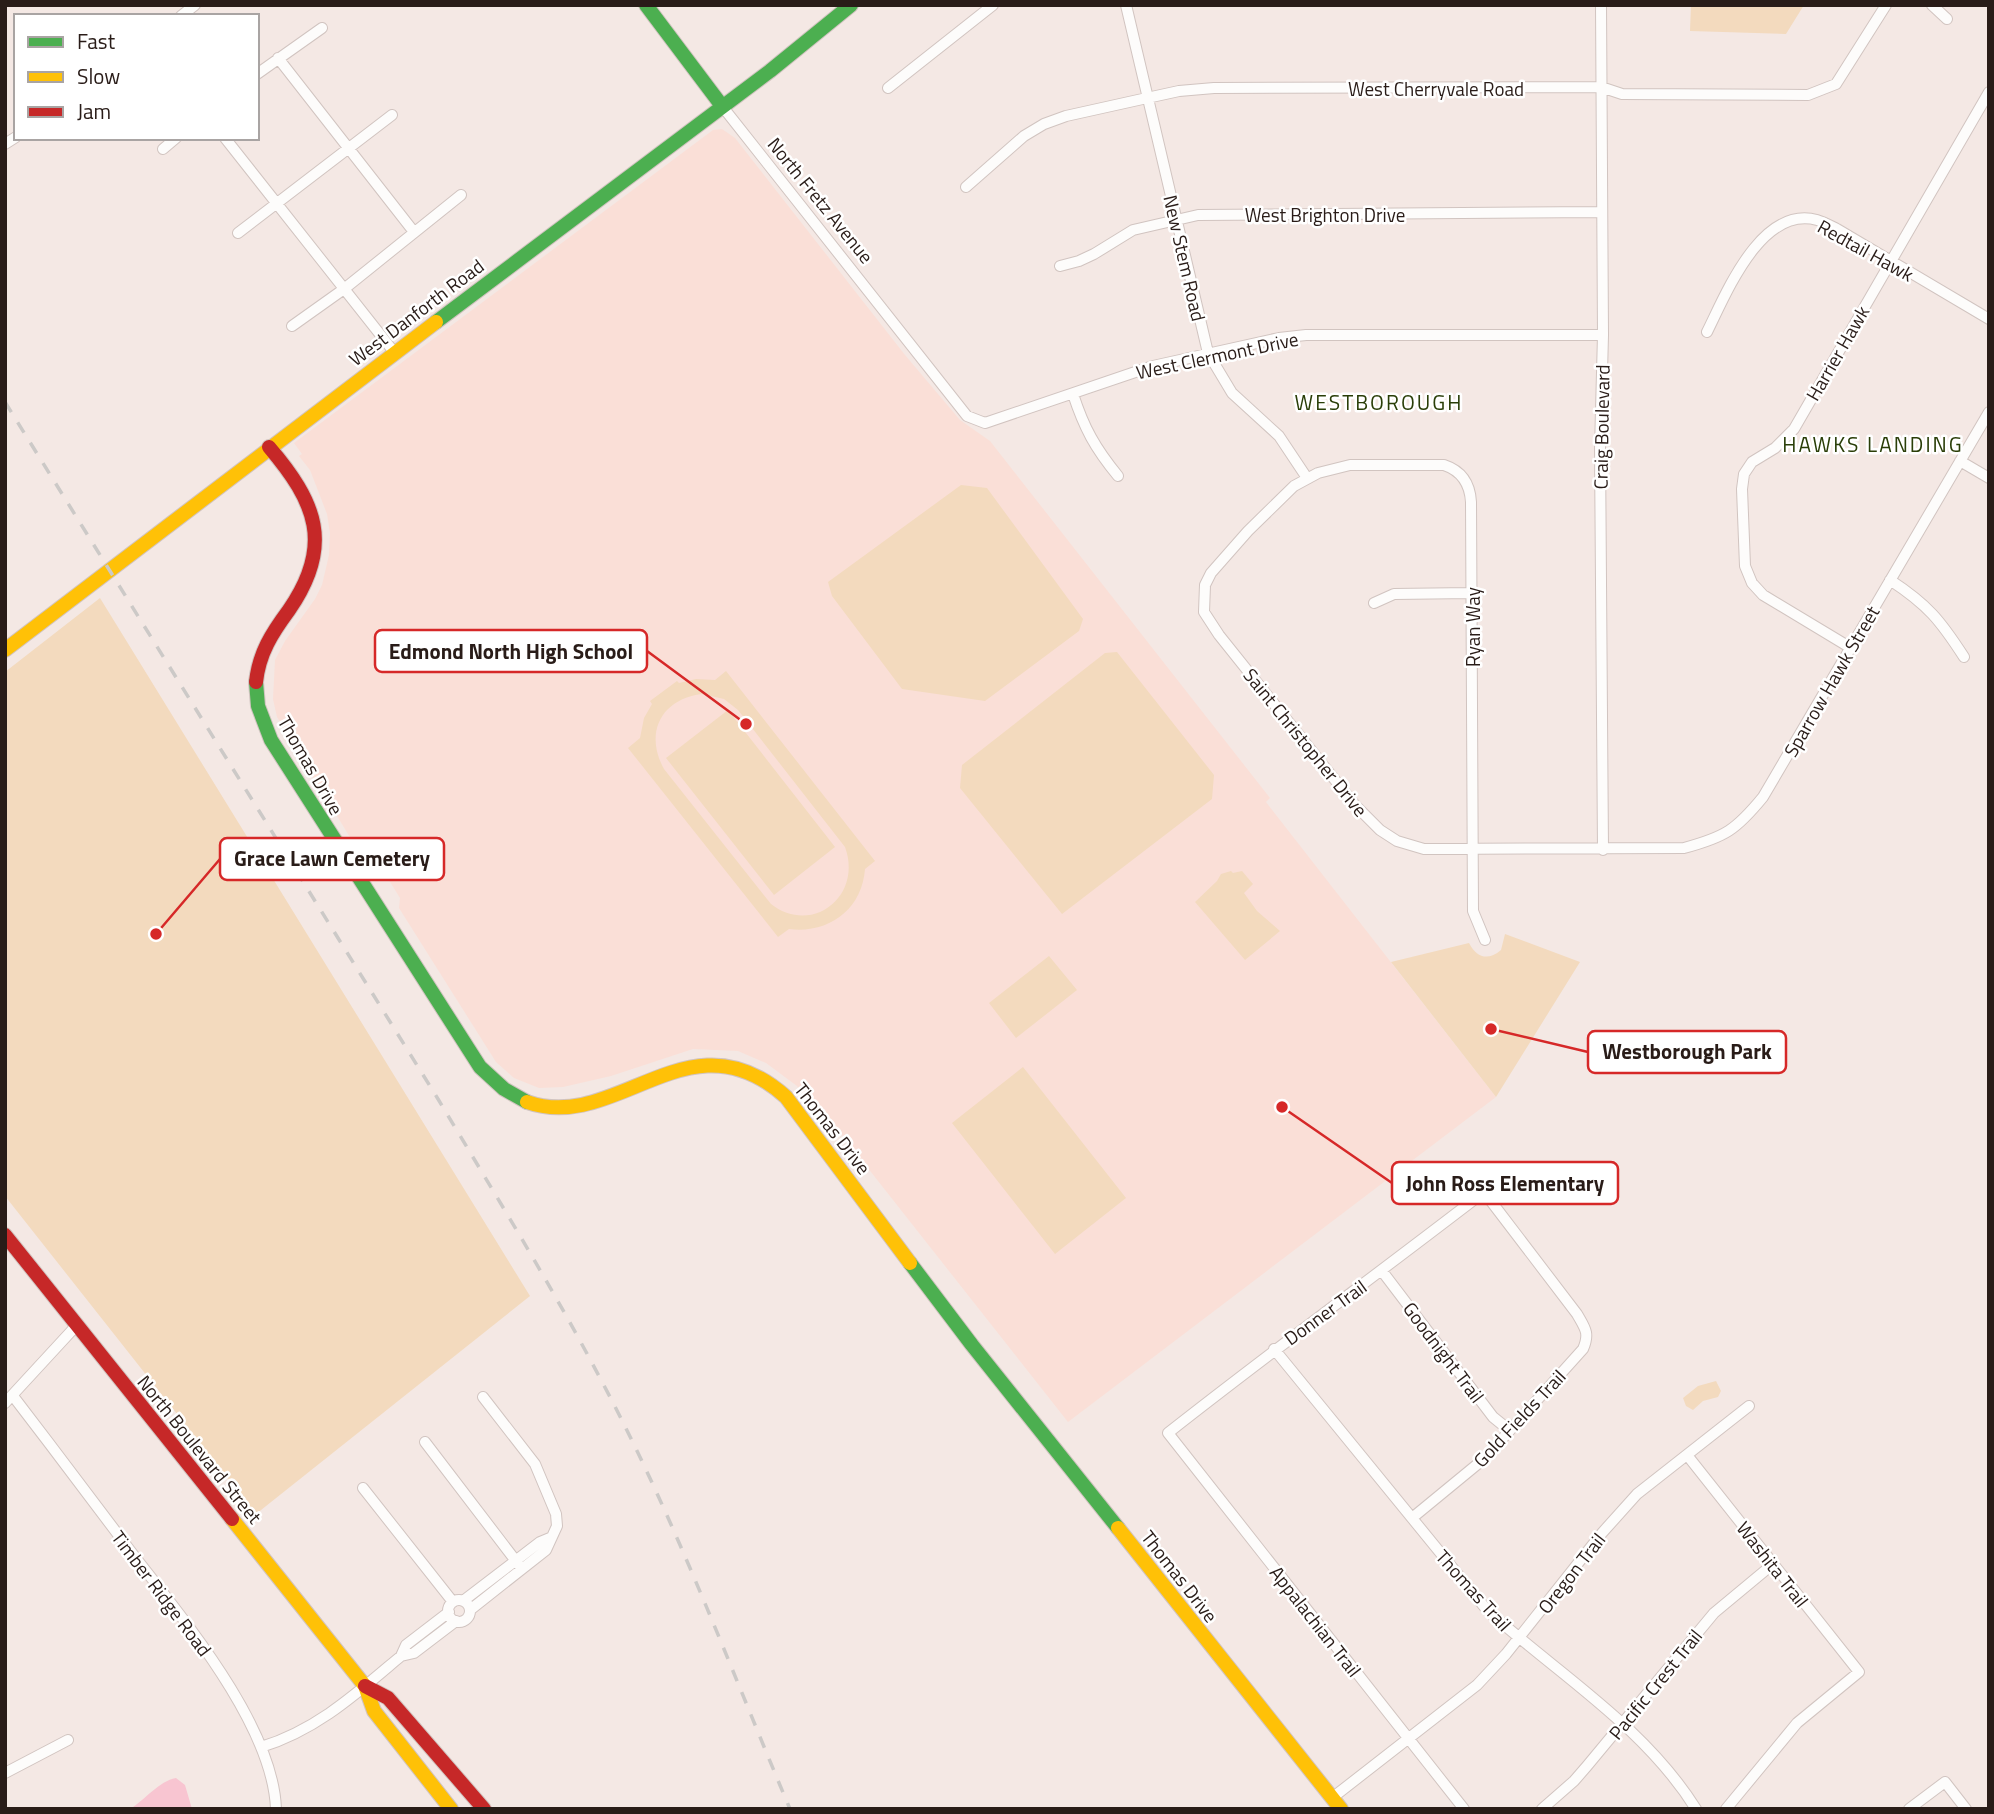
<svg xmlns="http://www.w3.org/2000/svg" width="1994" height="1814" font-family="'Titillium Web',sans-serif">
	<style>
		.built { fill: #fadfd7 }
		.green { fill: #f3dabe; fill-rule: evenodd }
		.water { fill: #f8c5d1 }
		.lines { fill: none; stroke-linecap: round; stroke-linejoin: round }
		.street-casing { stroke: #d1c4c0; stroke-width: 12 }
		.fast-casing { stroke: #d1c4c0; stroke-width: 16 }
		.slow-casing { stroke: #d1c4c0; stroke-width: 16 }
		.jam-casing { stroke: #d1c4c0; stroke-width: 16 }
		.street { stroke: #fdfcfb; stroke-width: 10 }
		.fast { stroke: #4caf50; stroke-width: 14 }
		.slow { stroke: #ffc107; stroke-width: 14 }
		.jam { stroke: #c62828; stroke-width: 14 }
		.rail { stroke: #ccc9c7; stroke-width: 3.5; stroke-dasharray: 12 12; stroke-linecap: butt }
		.labels { text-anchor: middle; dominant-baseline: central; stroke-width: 5; stroke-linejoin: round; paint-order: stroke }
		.street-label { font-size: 19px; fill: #291c18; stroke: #fff }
		.neighbourhood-label { font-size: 21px; letter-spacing: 2px; fill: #2a3e08; stroke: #fff }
		.leader { fill: none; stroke: #d62828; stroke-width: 2.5 }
		.callout-dot { fill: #d62828; stroke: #fff; stroke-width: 2.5 }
		.callout { fill: #fff; stroke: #d62828; stroke-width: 2.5 }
		.callout-label { font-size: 21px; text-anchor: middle; font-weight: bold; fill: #291c18 }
	</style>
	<rect width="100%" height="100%" fill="#f4e8e4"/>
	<path class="built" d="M722,129L735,138L905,355L960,420L990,441L1270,798L1266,802L1496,1097L1068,1422L841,1134L830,1132L797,1086L766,1063L738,1051L693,1049L611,1076L563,1087L539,1088L514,1078L496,1062L399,908L400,898L387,877L368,867L277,717L273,699L275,660L285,641L315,599L322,585L329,555L330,533L327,514L310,470L299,456L302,454L294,443L713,130Z"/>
	<path class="green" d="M1691,5H1804L1786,34L1690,31Z
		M961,485L987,488L1083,619L1079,631L985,701L902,689L832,596L828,582Z
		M100,598L530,1296L256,1514L5,1196V672Z
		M1117,652L1214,775L1212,799L1062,914L960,788L962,765L1105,653Z
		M726,671L875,861L865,869C862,910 828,934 789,929L778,937L628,748L640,738L644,718L652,704L650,701L677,681L679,683L696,679L715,680ZM702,694L724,699L738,710L845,847C863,896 812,936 771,904L664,769C644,733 661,699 702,694Z
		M728,710L835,847L774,895L666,758Z
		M1231,871L1233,873L1242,871L1253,884L1244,893L1257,911L1280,931L1245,960L1195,902L1217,881L1221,874Z
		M1505,934L1580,962L1496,1097L1391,962L1469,943C1477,958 1488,961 1501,950Z
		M1049,956L1077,990L1016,1038L989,1003Z
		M1023,1067L1126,1198L1055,1254L952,1123Z
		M1716,1381L1721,1391L1718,1397L1703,1401L1693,1410L1686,1406L1683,1398L1698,1386Z"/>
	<path class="water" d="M176,1778L185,1785L192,1809H130C145,1800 159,1781 176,1778Z"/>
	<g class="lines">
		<g class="street-casing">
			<path id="street" d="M1126,5L1208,353L1232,393L1279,436L1307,478
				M1601,5L1603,335L1600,448L1603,850
				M1932,5L1947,19
				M181,16L195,5
				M278,58L414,232
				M257,74L322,28
				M888,88L993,5
				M722,106L967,416L985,423L1153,366L1279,338L1306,335H1603
				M225,138L394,352
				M5,144L16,137
				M163,149L176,138
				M966,187L1024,136L1044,124L1066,116L1147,98L1179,91L1214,88L1601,87L1622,94L1808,95L1836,84L1886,5
				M238,233L392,115
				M1060,266L1079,261L1094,254L1133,230L1198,215L1601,212
				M292,326L344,289L461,195
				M1707,332C1726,294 1761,205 1817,220C1824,222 1831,226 1837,229L1989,319
				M1073,394C1084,428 1095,448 1118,476
				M1960,461L1989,478
				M1890,580C1928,605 1940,620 1964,657
				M1374,603L1394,594L1471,593
				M1851,648L1763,595L1752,583L1745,566L1742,489L1744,474L1752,462L1775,448L1794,429L1989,92
				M1485,940L1473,911L1471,502C1470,484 1462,471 1444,465H1350L1318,473L1294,486L1248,531L1211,573L1205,585L1204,612L1219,635L1355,805L1380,830L1397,841L1424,849L1684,848C1725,837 1736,830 1763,797L1989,412
				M1382,1271L1493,1417L1509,1430
				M1274,1349L1487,1610C1558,1674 1644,1726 1696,1809
				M13,1396C53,1448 92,1500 132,1553C182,1618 273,1725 276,1809
				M5,1403L76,1326
				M425,1442L522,1569
				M1687,1455L1859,1672L1797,1723L1726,1809
				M363,1488L453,1602
				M1412,1518L1485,1458L1583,1349C1590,1333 1585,1328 1577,1314L1484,1192C1379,1273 1272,1351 1168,1433L1464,1809
				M448 1611a11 11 0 1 1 22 0a11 11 0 1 1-22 0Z
				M463,1601L540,1542L552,1537
				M470,1610L546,1550L557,1526L556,1514L535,1464L483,1397
				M401,1656L406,1645L449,1612
				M261,1747C317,1730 357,1693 401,1656L414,1653L456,1621
				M5,1773L68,1740
				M1332,1798L1477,1685L1506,1654L1602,1533L1637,1494L1749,1406
				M1542,1809L1574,1781L1587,1766L1714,1613L1773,1564
				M1909,1809L1945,1782L1966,1809"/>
		</g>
		<g class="fast-casing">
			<path id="fast" d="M646,5L722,106
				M436,322L770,71L851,5
				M256,682L258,706L271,740L480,1067L504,1089L527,1102
				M910,1263L972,1345L1118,1528"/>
		</g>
		<g class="slow-casing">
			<path id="slow" d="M5,650L436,322
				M527,1102C617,1134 689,1010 786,1097L910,1263
				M232,1519L365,1686L374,1711L451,1809
				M1118,1528L1341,1809"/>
		</g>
		<g class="jam-casing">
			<path id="jam" d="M256,682C259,653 272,633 289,610C334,545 316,502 269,447
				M5,1235L232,1519
				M365,1686L388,1698L484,1809"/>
		</g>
		<use href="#street" class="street"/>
		<use href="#fast" class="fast"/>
		<use href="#slow" class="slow"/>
		<use href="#jam" class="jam"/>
		<path class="rail" d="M5,402L438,1099C493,1191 550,1283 600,1378C674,1516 729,1665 790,1809"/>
	</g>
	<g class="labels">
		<g class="street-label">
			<text x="1436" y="88">West Cherryvale Road</text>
			<text transform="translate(821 200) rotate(51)">North Fretz Avenue</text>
			<text x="1325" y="214">West Brighton Drive</text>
			<text transform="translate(1866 250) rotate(29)">Redtail Hawk</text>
			<text transform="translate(1185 258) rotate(77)">New Stem Road</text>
			<text transform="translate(416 312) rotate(-37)">West Danforth Road</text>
			<text transform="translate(1837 353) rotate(-60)">Harrier Hawk</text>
			<text transform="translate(1217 355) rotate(-12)">West Clermont Drive</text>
			<text transform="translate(1601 427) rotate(-89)">Craig Boulevard</text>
			<text transform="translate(1472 627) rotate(-90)">Ryan Way</text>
			<text transform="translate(1831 681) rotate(-60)">Sparrow Hawk Street</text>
			<text transform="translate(1306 742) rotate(51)">Saint Christopher Drive</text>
			<text transform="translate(311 765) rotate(60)">Thomas Drive</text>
			<text transform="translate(833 1128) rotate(52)">Thomas Drive</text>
			<text transform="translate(1325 1312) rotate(-36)">Donner Trail</text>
			<text transform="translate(1444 1352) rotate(53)">Goodnight Trail</text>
			<text transform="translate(1519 1418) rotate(-47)">Gold Fields Trail</text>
			<text transform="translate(200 1449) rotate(51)">North Boulevard Street</text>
			<text transform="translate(1773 1564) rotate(52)">Washita Trail</text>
			<text transform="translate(1571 1573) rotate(-52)">Oregon Trail</text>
			<text transform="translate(1180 1576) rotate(52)">Thomas Drive</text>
			<text transform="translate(1474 1590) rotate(48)">Thomas Trail</text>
			<text transform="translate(162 1593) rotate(53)">Timber Ridge Road</text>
			<text transform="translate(1316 1621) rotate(52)">Appalachian Trail</text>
			<text transform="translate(1655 1684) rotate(-51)">Pacific Crest Trail</text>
		</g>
		<g class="neighbourhood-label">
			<text x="1379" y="402">WESTBOROUGH</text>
			<text x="1873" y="444">HAWKS LANDING</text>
		</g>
	</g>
	<path class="leader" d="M746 724L647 651M156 934L220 859M1491 1029L1588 1052M1282 1107L1392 1183"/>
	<g class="callout-dot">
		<circle cx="746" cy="724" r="7"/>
		<circle cx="156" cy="934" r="7"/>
		<circle cx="1491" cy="1029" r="7"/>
		<circle cx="1282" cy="1107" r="7"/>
	</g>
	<g class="callout">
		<rect x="375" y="630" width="272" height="42" rx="7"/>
		<rect x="220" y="838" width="224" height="42" rx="7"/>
		<rect x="1588" y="1031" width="198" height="42" rx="7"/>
		<rect x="1392" y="1162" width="226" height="42" rx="7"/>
	</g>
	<g class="callout-label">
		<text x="511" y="659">Edmond North High School</text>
		<text x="332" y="866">Grace Lawn Cemetery</text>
		<text x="1687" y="1059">Westborough Park</text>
		<text x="1505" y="1191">John Ross Elementary</text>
	</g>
	<rect width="1994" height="1814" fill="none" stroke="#291c18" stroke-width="14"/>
	<rect x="14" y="14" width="245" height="126" fill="#ffffff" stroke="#a9a4a3" stroke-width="2"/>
	<rect x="28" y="37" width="35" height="10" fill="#4caf50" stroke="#a9a4a3" stroke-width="2"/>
	<text x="77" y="49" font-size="21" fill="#291c18">Fast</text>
	<rect x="28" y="72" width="35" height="10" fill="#ffc107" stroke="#a9a4a3" stroke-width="2"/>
	<text x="77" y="84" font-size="21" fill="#291c18">Slow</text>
	<rect x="28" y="107" width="35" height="10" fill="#c62828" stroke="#a9a4a3" stroke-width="2"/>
	<text x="77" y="119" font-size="21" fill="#291c18">Jam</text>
</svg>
